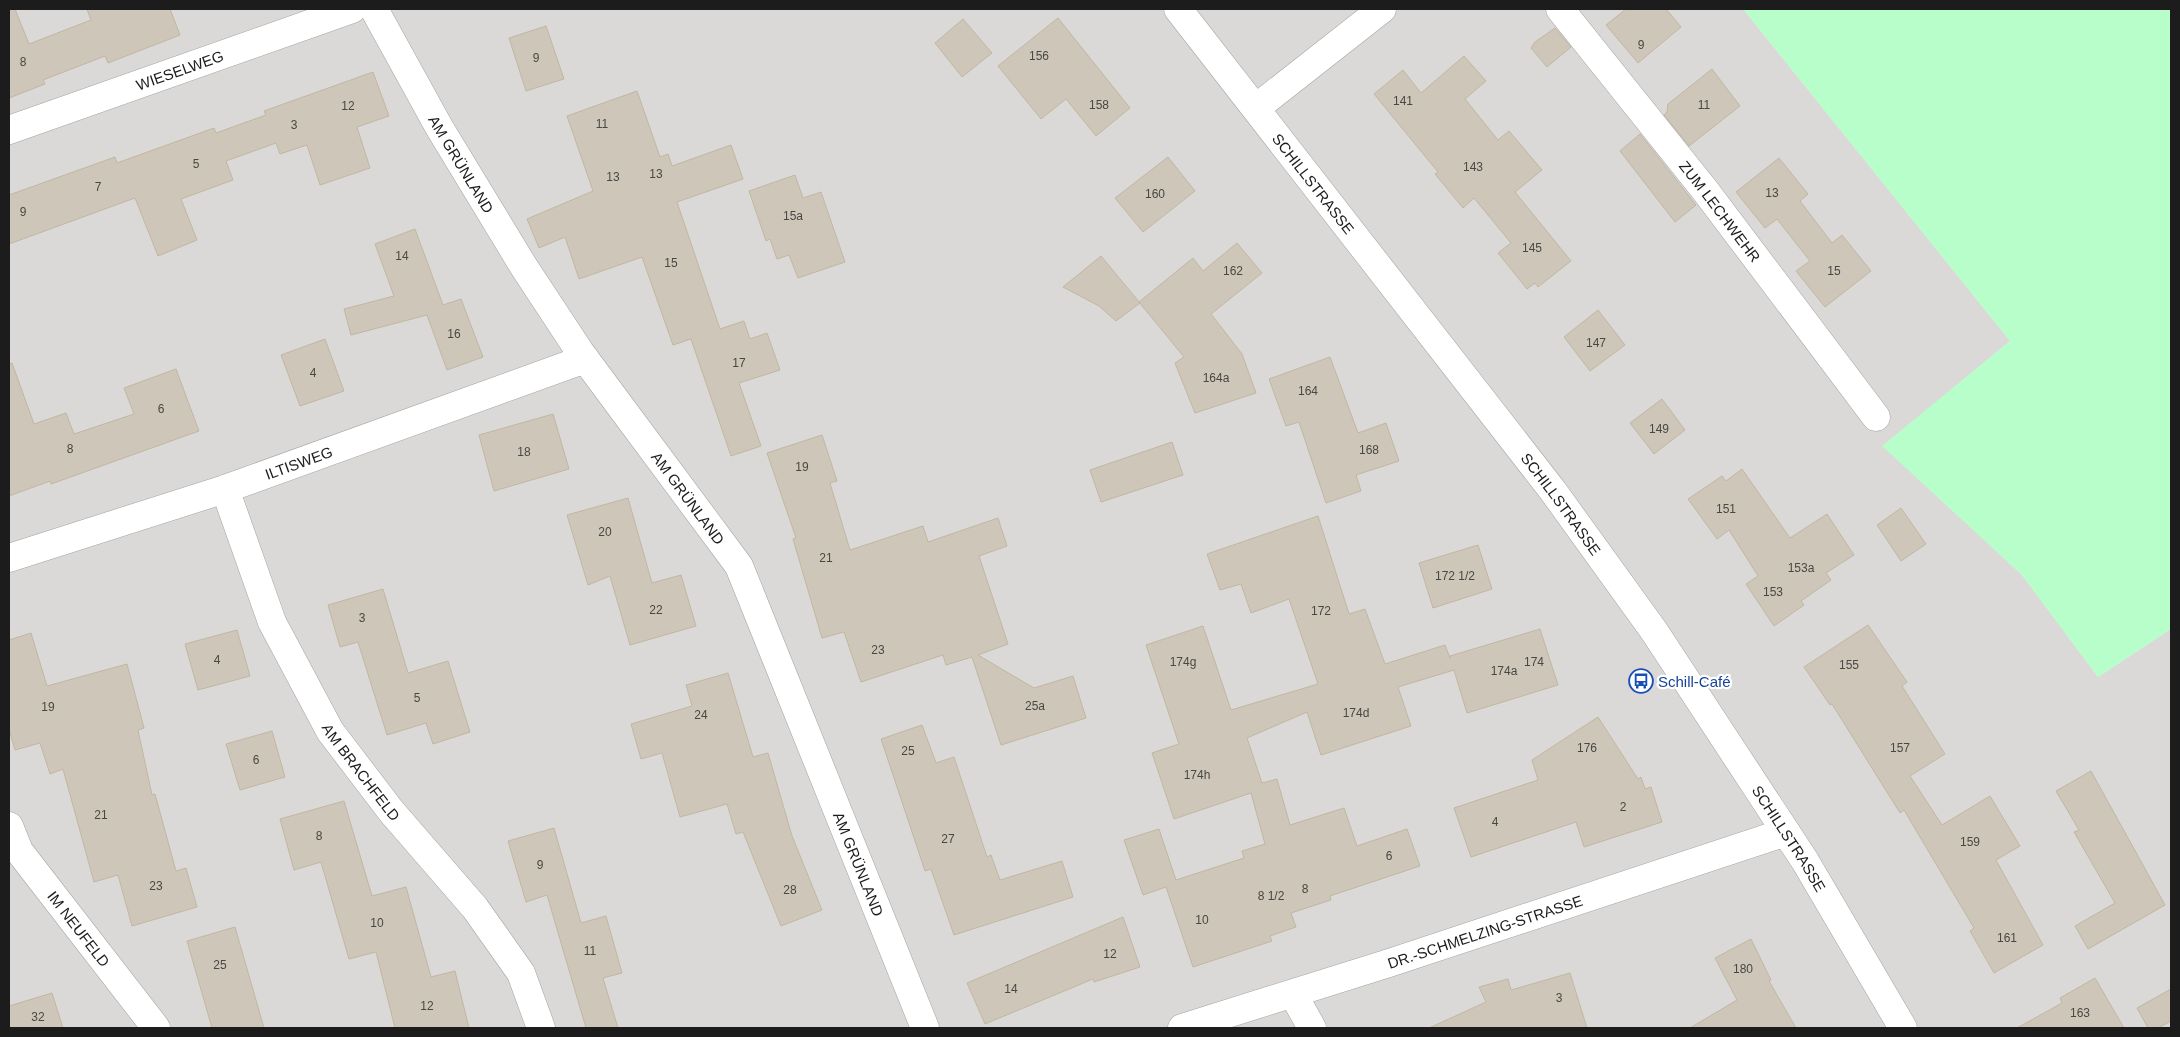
<svg xmlns="http://www.w3.org/2000/svg" width="2180" height="1037" font-family="Helvetica,sans-serif">
	<style>
		.residential { fill: #dad9d8 }
		.park { fill: #b7fecb }
		.building { fill: #cec7b9; stroke: #c1b6a1 }
		.lines { fill: none; stroke-linecap: round; stroke-linejoin: round }
		.minor-casing { stroke: #a3a3a3; stroke-width: 29 }
		.minor { stroke: #fff; stroke-width: 28 }
		.labels { text-anchor: middle; dominant-baseline: central; stroke-width: 4.5; stroke-linejoin: round; paint-order: stroke }
		.number-label { font-size: 12px; fill: #484743 }
		.street-label { font-size: 15px; fill: #1c1c1c; stroke: #fff }
		.transit-label { font-size: 15px; fill: #164399; stroke: #fff; text-anchor: start }
	</style>
	<rect width="100%" height="100%" fill="#eeece0"/>
	<path class="residential" d="M9,9H1743L2010,341L1883,446L2022,575L2098,677L2171,629V1028H9Z"/>
	<path class="park" d="M1743,9H2171V629L2098,677L2022,575L1882,446L2010,341Z"/>
	<path class="building" d="M9,9H15L29,44L91,20L87,9H170L180,35L108,63L105,56L43,80L45,84L9,98Z
		M1626,9H1666L1681,27L1638,63L1606,25Z
		M1058,18L1130,108L1096,136L1066,99L1041,119L998,66Z
		M963,19L992,53L962,77L935,43Z
		M546,26L564,79L526,91L509,38Z
		M1555,28L1571,47L1547,67L1531,48L1535,42Z
		M1464,56L1486,81L1465,99L1498,140L1509,131L1542,170L1515,192L1571,261L1538,287L1535,283L1527,289L1498,253L1511,243L1474,198L1463,208L1435,174L1438,172L1374,94L1403,70L1421,93Z
		M1712,69L1740,106L1689,146L1664,115L1667,112L1668,104Z
		M373,72L389,116L357,127L370,168L320,185L307,145L280,154L276,143L226,161L233,180L181,199L197,240L158,256L135,198L9,244V195L115,157L117,163L214,128L216,133L266,115L264,111Z
		M637,91L660,157L668,154L672,166L731,145L743,179L677,202L720,329L744,321L750,339L767,333L780,370L739,383L761,446L731,456L691,339L673,345L642,257L579,279L565,237L539,248L527,219L593,191L567,116Z
		M1640,134L1696,205L1675,222L1620,151Z
		M1168,157L1195,191L1143,232L1115,198Z
		M1779,158L1808,194L1800,201L1832,243L1842,235L1871,271L1825,307L1796,271L1810,261L1777,219L1765,228L1736,192Z
		M795,175L803,198L821,192L845,262L798,278L789,255L777,259L770,239L766,241L749,191Z
		M415,229L443,305L461,299L483,357L447,370L427,315L351,335L344,309L394,296L375,244Z
		M1237,243L1262,273L1211,314L1242,354L1256,393L1195,413L1175,363L1184,357L1139,302L1193,258L1203,271Z
		M1101,256L1140,303L1116,321L1099,306L1063,287Z
		M1598,310L1625,345L1590,371L1564,337Z
		M325,339L344,391L300,406L281,355Z
		M1330,357L1358,433L1386,423L1399,461L1356,475L1361,491L1326,503L1299,422L1286,426L1269,379Z
		M12,363L34,424L66,413L74,434L134,414L124,388L176,369L199,431L51,484L50,481L9,496V364Z
		M1662,399L1685,430L1654,454L1630,423Z
		M553,414L569,469L494,491L479,435Z
		M822,435L837,481L830,483L850,550L923,526L928,542L998,518L1007,546L979,556L1008,644L978,655L1034,688L1073,676L1086,718L1001,745L972,657L946,665L943,655L861,682L844,632L822,638L793,539L796,538L767,453Z
		M1172,442L1183,475L1101,502L1090,470Z
		M1742,469L1790,538L1827,514L1854,555L1826,573L1831,580L1801,601L1804,605L1774,626L1746,584L1758,576L1729,530L1717,539L1688,499L1722,476L1726,481Z
		M628,498L652,583L681,575L696,626L630,645L610,576L588,585L567,515Z
		M1901,508L1926,544L1901,561L1877,525Z
		M1318,516L1349,614L1365,609L1385,664L1445,645L1450,658V656L1540,629L1558,685L1467,713L1454,670L1398,687L1411,726L1321,755L1307,712L1247,738L1262,783L1277,779L1290,825L1344,808L1357,846L1407,829L1420,866L1330,896L1331,900L1291,913L1296,927L1270,936L1272,941L1193,967L1166,887L1143,895L1124,840L1159,829L1176,880L1244,858L1242,851L1265,844L1251,793L1174,819L1152,753L1179,744L1146,645L1203,626L1231,710L1318,684L1289,599L1251,613L1241,584L1220,590L1207,554Z
		M1478,545L1492,589L1433,608L1419,563Z
		M383,589L408,673L448,661L470,732L433,744L426,723L387,735L358,642L340,647L328,605Z
		M1868,625L1907,682L1902,686L1945,754L1910,776L1942,825L1990,796L2020,846L1996,860L2043,945L1994,973L1970,931L1974,928L1904,810L1900,813L1832,704L1830,705L1804,667Z
		M237,630L250,676L198,690L185,644Z
		M31,633L47,686L127,664L144,728L138,730L152,795L155,794L176,871L186,868L197,907L132,926L118,875L94,882L63,769L50,774L40,743L15,750L9,729V640Z
		M728,673L753,757L768,753L792,836L822,910L781,926L743,832L736,834L727,804L680,817L662,753L641,759L631,724L692,706L686,685Z
		M1598,717L1638,779L1641,777L1645,789L1651,787L1662,822L1584,847L1576,822L1471,857L1454,808L1538,780L1532,760Z
		M922,725L936,763L954,757L987,857L991,855L1000,880L1062,861L1073,897L954,935L931,869L925,871L881,739Z
		M272,731L285,777L240,790L226,744Z
		M2091,771L2165,905L2088,949L2075,926L2115,903L2074,832L2079,830L2056,791Z
		M344,801L372,896L406,887L431,977L455,971L469,1028H395L376,952L349,959L321,862L294,870L280,819Z
		M554,828L581,923L606,916L622,973L603,978L618,1028H586L547,895L526,902L508,841Z
		M1123,917L1140,967L1094,982L1093,979L985,1024L967,983Z
		M235,927L264,1028H212L187,941Z
		M1751,939L1771,980L1769,981L1796,1028H1690L1737,1000L1715,958Z
		M1570,973L1587,1028H1429L1486,1002L1479,987L1508,979L1511,990Z
		M2095,978L2124,1028H2017L2062,1003L2060,998Z
		M2171,989V1021L2158,1028H2148L2137,1008Z
		M52,993L63,1028H9V1006Z"/>
	<g class="lines">
		<g class="minor-casing">
			<g id="minor">
				<path id="s1" d="M374,9L439,127L524,267L580,352L739,566L925,1028"/>
				<path id="s2" d="M1178,9L1553,491L1654,631L1805,861L1903,1028"/>
				<path id="s3" d="M1560,9L1704,189L1876,417"/>
				<path d="M1256,108L1382,9"/>
				<path id="s4" d="M9,130L352,9"/>
				<path id="s5" d="M225,489L272,622L330,731L391,811L475,908L521,973L541,1028"/>
				<path id="s6" d="M9,558L225,489L585,359"/>
				<path id="s7" d="M9,826L19,851L156,1028"/>
				<path d="M1293,994L1312,1028"/>
				<path id="s8" d="M1182,1028L1386,964L1786,832"/>
			</g>
		</g>
		<use href="#minor" class="minor"/>
	</g>
	<defs>
		<g id="bus-ring" transform="scale(1.25)"><circle r="9.5" fill="#fff" stroke="#1a4fb4" stroke-width="1.5"/><path d="M-5-6H5V4H4V6H2V4H-2V6H-4V4H-5ZM-3.5-4V0h7V-4ZM-3.5 1.2v1.5H-2V1.2ZM2 1.2v1.5H3.5V1.2Z" fill="#1a4fb4"/></g>
	</defs>
	<g fill-rule="evenodd">
		<use href="#bus-ring" x="1641" y="681"/>
	</g>
	<g class="labels">
		<g class="number-label">
			<text x="1641" y="45">9</text>
			<text x="1039" y="56">156</text>
			<text x="536" y="58">9</text>
			<text x="23" y="62">8</text>
			<text x="1403" y="101">141</text>
			<text x="1099" y="105">158</text>
			<text x="1704" y="105">11</text>
			<text x="348" y="106">12</text>
			<text x="602" y="124">11</text>
			<text x="294" y="125">3</text>
			<text x="196" y="164">5</text>
			<text x="1473" y="167">143</text>
			<text x="656" y="174">13</text>
			<text x="613" y="177">13</text>
			<text x="98" y="187">7</text>
			<text x="1772" y="193">13</text>
			<text x="1155" y="194">160</text>
			<text x="23" y="212">9</text>
			<text x="793" y="216">15a</text>
			<text x="1532" y="248">145</text>
			<text x="402" y="256">14</text>
			<text x="671" y="263">15</text>
			<text x="1233" y="271">162</text>
			<text x="1834" y="271">15</text>
			<text x="454" y="334">16</text>
			<text x="1596" y="343">147</text>
			<text x="739" y="363">17</text>
			<text x="313" y="373">4</text>
			<text x="1216" y="378">164a</text>
			<text x="1308" y="391">164</text>
			<text x="161" y="409">6</text>
			<text x="1659" y="429">149</text>
			<text x="70" y="449">8</text>
			<text x="1369" y="450">168</text>
			<text x="524" y="452">18</text>
			<text x="802" y="467">19</text>
			<text x="1726" y="509">151</text>
			<text x="605" y="532">20</text>
			<text x="826" y="558">21</text>
			<text x="1801" y="568">153a</text>
			<text x="1455" y="576">172 1/2</text>
			<text x="1773" y="592">153</text>
			<text x="656" y="610">22</text>
			<text x="1321" y="611">172</text>
			<text x="362" y="618">3</text>
			<text x="878" y="650">23</text>
			<text x="217" y="660">4</text>
			<text x="1183" y="662">174g</text>
			<text x="1534" y="662">174</text>
			<text x="1849" y="665">155</text>
			<text x="1504" y="671">174a</text>
			<text x="417" y="698">5</text>
			<text x="1035" y="706">25a</text>
			<text x="48" y="707">19</text>
			<text x="1356" y="713">174d</text>
			<text x="701" y="715">24</text>
			<text x="1587" y="748">176</text>
			<text x="1900" y="748">157</text>
			<text x="908" y="751">25</text>
			<text x="256" y="760">6</text>
			<text x="1197" y="775">174h</text>
			<text x="1623" y="807">2</text>
			<text x="101" y="815">21</text>
			<text x="1495" y="822">4</text>
			<text x="319" y="836">8</text>
			<text x="948" y="839">27</text>
			<text x="1970" y="842">159</text>
			<text x="1389" y="856">6</text>
			<text x="540" y="865">9</text>
			<text x="156" y="886">23</text>
			<text x="1305" y="889">8</text>
			<text x="790" y="890">28</text>
			<text x="1271" y="896">8 1/2</text>
			<text x="1202" y="920">10</text>
			<text x="377" y="923">10</text>
			<text x="2007" y="938">161</text>
			<text x="590" y="951">11</text>
			<text x="1110" y="954">12</text>
			<text x="220" y="965">25</text>
			<text x="1743" y="969">180</text>
			<text x="1011" y="989">14</text>
			<text x="1559" y="998">3</text>
			<text x="427" y="1006">12</text>
			<text x="2080" y="1013">163</text>
			<text x="38" y="1017">32</text>
		</g>
		<g class="street-label">
			<text stroke="none"><textPath href="#s4" startOffset="181">WIESELWEG</textPath></text>
			<text stroke="none"><textPath href="#s1" startOffset="178">AM GRÜNLAND</textPath></text>
			<text stroke="none"><textPath href="#s2" startOffset="221">SCHILLSTRASSE</textPath></text>
			<text stroke="none"><textPath href="#s3" startOffset="258">ZUM LECHWEHR</textPath></text>
			<text stroke="none"><textPath href="#s6" startOffset="305">ILTISWEG</textPath></text>
			<text stroke="none"><textPath href="#s1" startOffset="582">AM GRÜNLAND</textPath></text>
			<text stroke="none"><textPath href="#s2" startOffset="626">SCHILLSTRASSE</textPath></text>
			<text stroke="none"><textPath href="#s5" startOffset="316">AM BRACHFELD</textPath></text>
			<text stroke="none"><textPath href="#s2" startOffset="1031">SCHILLSTRASSE</textPath></text>
			<text stroke="none"><textPath href="#s1" startOffset="988">AM GRÜNLAND</textPath></text>
			<text stroke="none"><textPath href="#s7" startOffset="125">IM NEUFELD</textPath></text>
			<text stroke="none"><textPath href="#s8" startOffset="318">DR.-SCHMELZING-STRASSE</textPath></text>
		</g>
		<g class="transit-label">
			<text x="1658" y="681">Schill-Café</text>
		</g>
	</g>
	<rect width="2180" height="1037" fill="none" stroke="#1c1c1c" stroke-width="20"/>
</svg>
